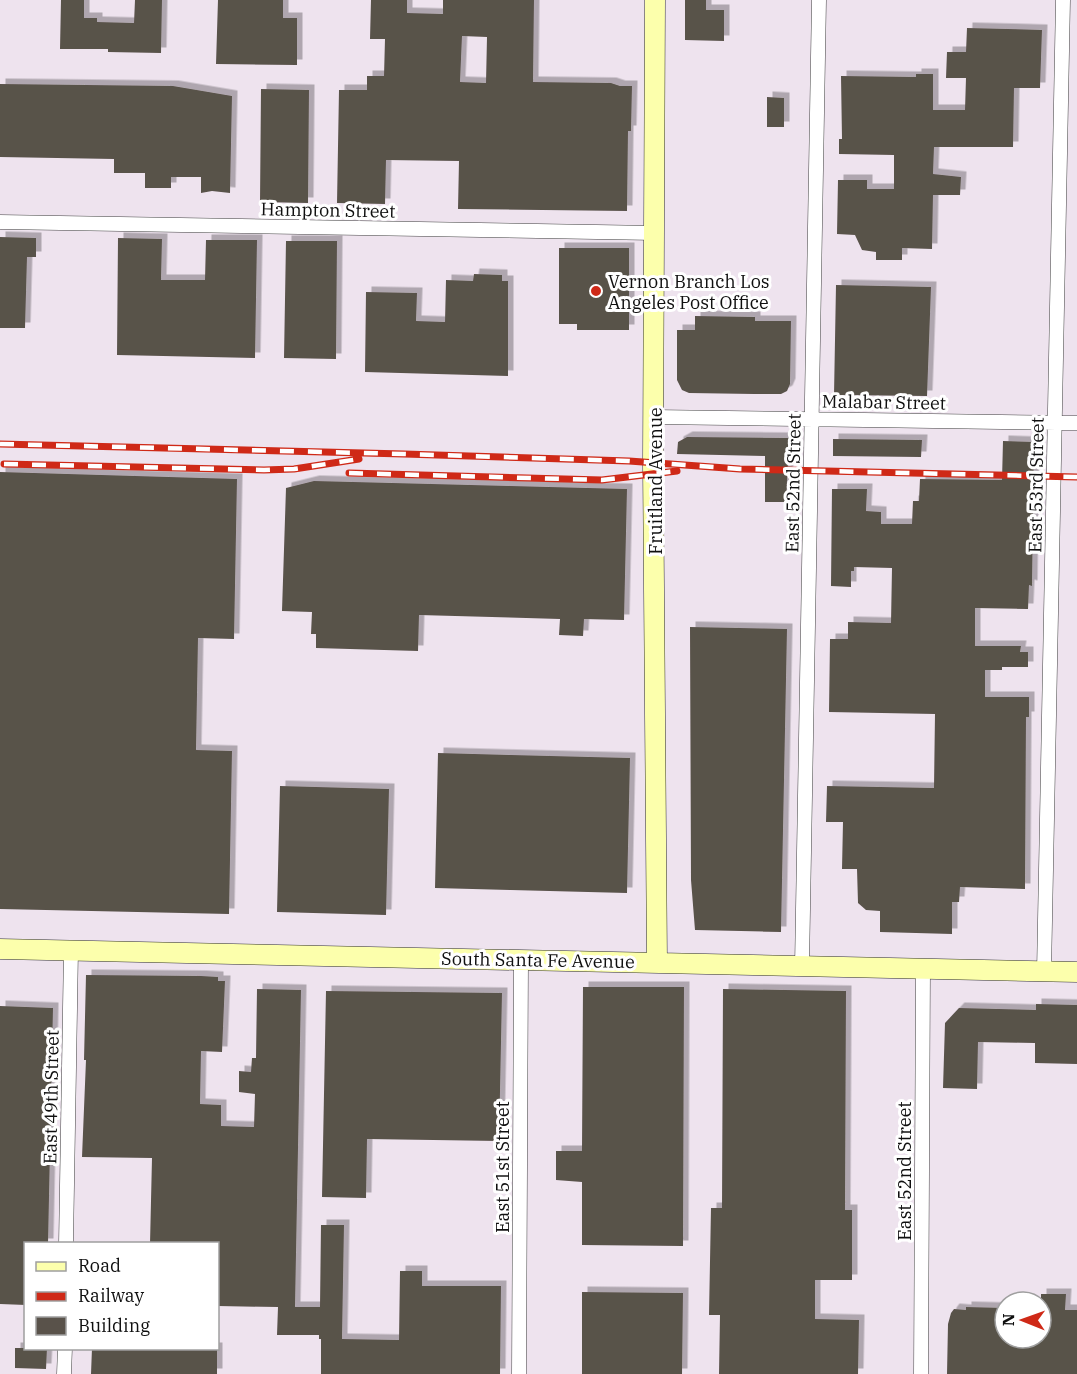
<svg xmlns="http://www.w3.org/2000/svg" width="1077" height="1374" font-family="'IBM Plex Serif',serif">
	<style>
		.industrial { fill: #eee3ee; fill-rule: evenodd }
		.building { fill: #59524a; fill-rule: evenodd; filter: url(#shadow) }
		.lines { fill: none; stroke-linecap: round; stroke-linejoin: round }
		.street-casing { stroke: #424242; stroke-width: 15 }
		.secondary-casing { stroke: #313131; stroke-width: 21 }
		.street { stroke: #fff; stroke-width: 14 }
		.secondary { stroke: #fcffac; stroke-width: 20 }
		.rail-casing { stroke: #cf2917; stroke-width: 7 }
		.rail { stroke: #fff; stroke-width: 4.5; stroke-dasharray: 14; stroke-linecap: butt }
		.poi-dot { fill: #cf2917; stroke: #fff; stroke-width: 2 }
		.labels { text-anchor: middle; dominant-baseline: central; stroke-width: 6; stroke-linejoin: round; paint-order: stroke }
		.street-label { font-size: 18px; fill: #0f0f0f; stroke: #fff }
		.poi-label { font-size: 18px; fill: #0f0f0f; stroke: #fff; text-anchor: start }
	</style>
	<defs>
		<filter id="shadow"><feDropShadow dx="5.5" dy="-5.5" stdDeviation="0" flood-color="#0004"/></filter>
	</defs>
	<rect width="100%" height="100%" fill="#fffef1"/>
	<path class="industrial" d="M0,0H1077V1374H0ZM26,1244H218V1348H26ZM1005,1302H1041V1338H1005Z"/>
	<path class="building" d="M61,0H84V18H97V22L134,23L135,0H162L161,53L108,52V49H60Z
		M218,0H283V18H297V65L216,64Z
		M371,0H407V13L443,14V0H534L533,82L611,83L620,86H632L631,131H628L627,211L458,209L459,161L386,160L385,204L337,203L339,90H367V76H384L385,39H370ZM462,36L487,37L486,83L460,82Z
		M685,0H706V10H724V41L685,40Z
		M967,28L1042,30L1040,88H1014L1013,147H934L933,174L961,177L960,195H933L932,249L902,248V260H876V252L862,250L855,235L837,234L838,180H867V189H894V155L839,154V139H842L841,76L916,77V74H933V110H965L966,78H946L947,52H966Z
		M0,84L173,86L232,96L230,193L212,191L201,193V177H171V188H145V173H114V159L0,157Z
		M261,89L309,90L308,203L260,202Z
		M767,97L784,98V127H767Z
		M0,237L36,238V257H27L25,328H0Z
		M118,238L162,239L161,280H205L206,240H257L255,358L117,355Z
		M286,241H337L336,359L284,358Z
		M559,248H629V330H577V324H559Z
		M474,274L502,275V281H508V376L365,372L366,292L417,293L416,321L445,322L446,280L473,281Z
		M836,285L931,287L927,396L834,395Z
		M695,316L755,317V321H791L790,384L787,391L781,394H754L689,393L682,390L677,380V330H695Z
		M687,437L789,438L786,502H765V456L677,454L678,442Z
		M833,439L922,440L921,457L833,456Z
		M1003,441L1034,442L1032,586L1029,585L1028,609L975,608V646H1021L1020,652H1028V667H1002V670H985V697H1029V717H1026L1025,889L960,887L959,902H952V934L880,932V911L866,910L858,903L857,869H842L843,822H826L827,786L934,788L935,714L829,712L830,639H848V622L891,623L892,568L854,567V571H851V587L831,586L832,489H867L866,511L881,512V524H912L913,501H919L920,479L1002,480Z
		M0,472L237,479L234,639L198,638L196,750L232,751L229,914L0,909Z
		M314,481L627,489L624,620L584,619L583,636L559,635L560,619L419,615L418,651L316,648V634H311L312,612L282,611L286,488Z
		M690,627L787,629L781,932L695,930L691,880Z
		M438,753L630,758L627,893L435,888Z
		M280,786L389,789L386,915L277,912Z
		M86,975L201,976L218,977V981H225L222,1052L201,1051L200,1104L221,1105V1126L254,1127L255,1094L239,1092V1071L251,1072L252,1058H256L257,989L301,990L295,1307H320L321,1225H344L342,1339L399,1340L400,1271H422V1286H501L500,1374H321V1339H319V1335H277L278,1307L218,1306V1244H150L152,1158L82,1157L86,1060H84Z
		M583,987H684L683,1246L582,1245V1182L556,1180V1151H582Z
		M723,989L846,991L845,1210H852V1280H815V1319L859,1320L858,1374H719L720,1315H709L711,1208H722Z
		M326,991L502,993L499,1141L367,1139L366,1198L322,1197Z
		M1036,1004L1077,1005V1064L1035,1063V1043L978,1042L977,1089L943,1088L945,1023L959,1008L1036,1010Z
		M0,1006L53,1008L48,1244H26V1305L0,1304Z
		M582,1292L683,1293L682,1374H582Z
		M1041,1294H1066L1065,1310H1077V1374H947L948,1324L951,1313L954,1309L966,1310V1307L1005,1308V1338H1041Z
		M15,1348H47L46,1369L15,1368Z
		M92,1348H217V1374H91Z"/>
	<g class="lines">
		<g class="street-casing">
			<path id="street" d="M0,222L655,233
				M654,417L1077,423
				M802,966L819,0
				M1044,972L1063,0
				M66,1244L71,950
				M64,1374L65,1348
				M519,1374L521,960
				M921,1374L923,969"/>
		</g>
		<g class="secondary-casing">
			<path id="secondary" d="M655,0L653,464L657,963
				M0,949L1077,972"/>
		</g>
		<use href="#street" class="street"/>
		<use href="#secondary" class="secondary"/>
		<g class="rail-casing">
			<path id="rail" d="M0,444L404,454L629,461L740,469L1077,477
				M4,464L264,470L294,469L359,459
				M349,473L602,480L677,471"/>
		</g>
		<use href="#rail" class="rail"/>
	</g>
	<circle class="poi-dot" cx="596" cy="291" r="6"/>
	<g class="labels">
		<g class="street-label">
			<text transform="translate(328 210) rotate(1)">Hampton Street</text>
			<text transform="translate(884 402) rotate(1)">Malabar Street</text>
			<text transform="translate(655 481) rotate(-90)">Fruitland Avenue</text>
			<text transform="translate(793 483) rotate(-89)">East 52nd Street</text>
			<text transform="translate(1036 485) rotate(-89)">East 53rd Street</text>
			<text transform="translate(538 960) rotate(1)">South Santa Fe Avenue</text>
			<text transform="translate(51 1097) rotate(-89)">East 49th Street</text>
			<text transform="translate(502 1167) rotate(-90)">East 51st Street</text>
			<text transform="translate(904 1171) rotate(-90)">East 52nd Street</text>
		</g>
		<g class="poi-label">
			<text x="608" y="281">Vernon Branch Los<tspan x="608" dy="21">Angeles Post Office</tspan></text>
		</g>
	</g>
	<rect x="24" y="1242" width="195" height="108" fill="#ffffff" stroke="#9f9f9f" stroke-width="1.5"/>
	<rect x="36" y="1262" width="30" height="9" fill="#fcffac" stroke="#9f9f9f" stroke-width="1.5"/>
	<text x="78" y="1272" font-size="18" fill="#0f0f0f">Road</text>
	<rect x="36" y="1292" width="30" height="9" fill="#cf2917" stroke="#9f9f9f" stroke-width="1.5"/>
	<text x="78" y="1302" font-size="18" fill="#0f0f0f">Railway</text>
	<rect x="36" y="1317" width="30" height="18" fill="#59524a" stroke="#9f9f9f" stroke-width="1.5"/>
	<text x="78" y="1332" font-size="18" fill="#0f0f0f">Building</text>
	<g transform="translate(1023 1320) rotate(271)"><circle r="28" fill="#ffffff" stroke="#9f9f9f" stroke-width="1.5"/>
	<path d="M0-4.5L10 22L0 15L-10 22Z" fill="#cf2917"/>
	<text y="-9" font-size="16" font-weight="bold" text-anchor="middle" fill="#0f0f0f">N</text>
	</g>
</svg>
